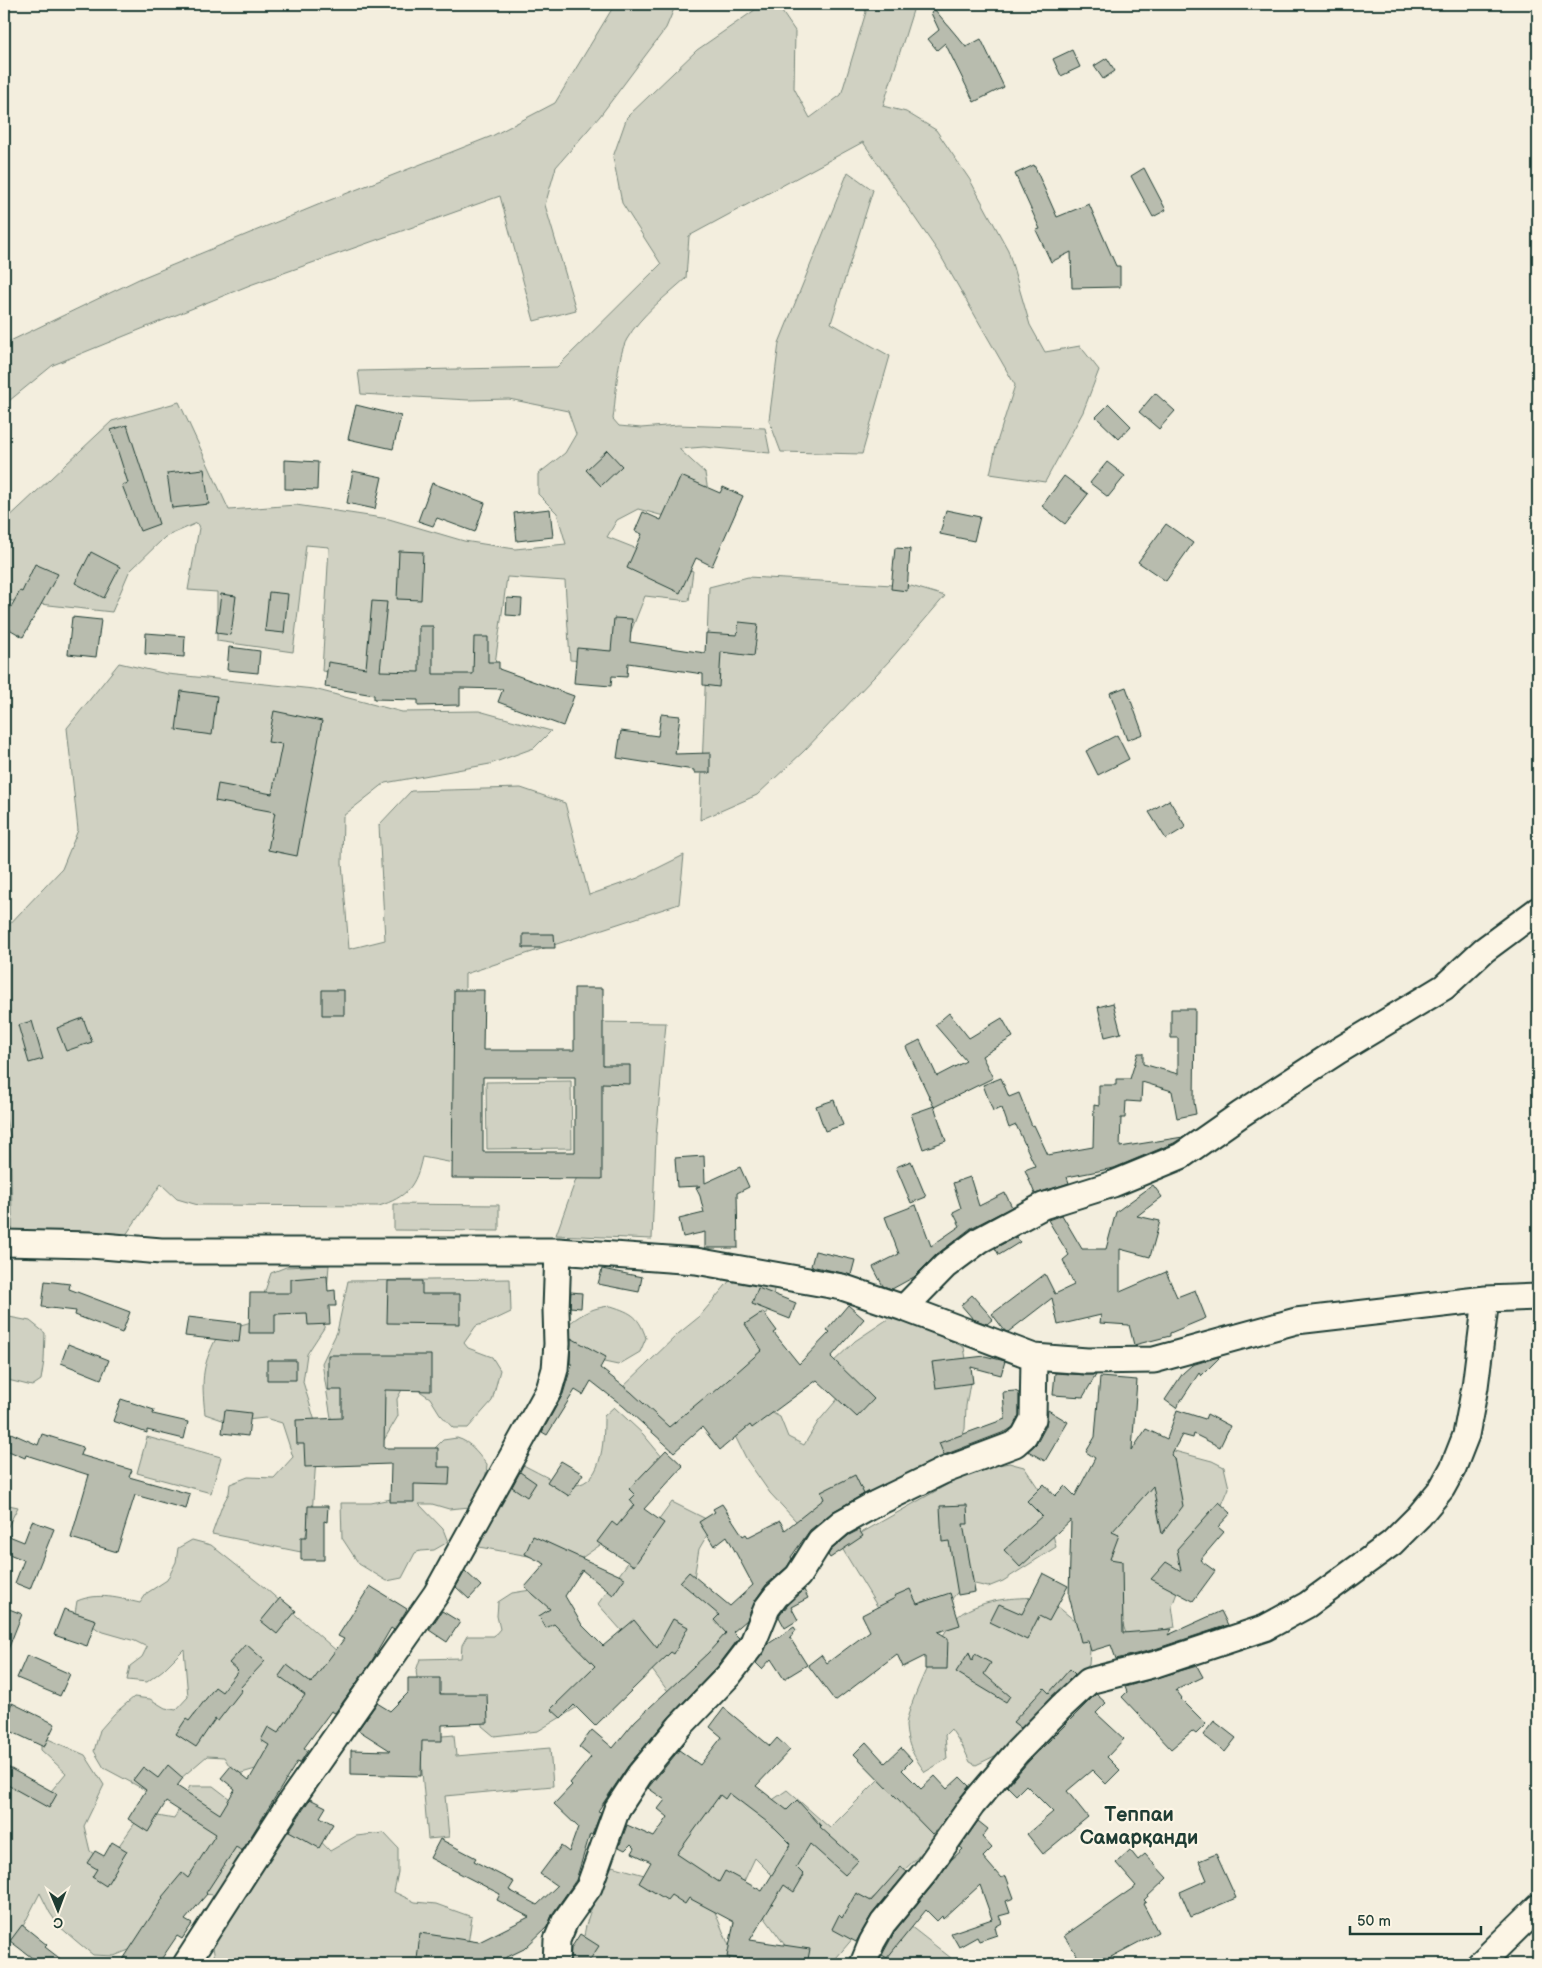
<svg xmlns="http://www.w3.org/2000/svg" width="1542" height="1968" font-family="'Balsamiq Sans',sans-serif">
	<style>
		.green { fill: #d0d1c2; stroke: #78877b }
		.building { fill: #b8bcae; stroke: #1f3d34; fill-rule: evenodd }
		.lines { fill: none; stroke-linecap: round; stroke-linejoin: round }
		.minor-casing { stroke: #1f3d34; stroke-width: 29 }
		.minor { stroke: #fcf5e5; stroke-width: 25 }
		.labels { text-anchor: middle; dominant-baseline: central; stroke-width: 4.5; stroke-linejoin: round; paint-order: stroke }
		.quarter-label { font-size: 20px; font-weight: bold; fill: #1f3d34; stroke: #fcf5e5 }
	</style>
	<rect width="100%" height="100%" fill="#f3eede"/>
	<filter id="ink" filterUnits="userSpaceOnUse"><feTurbulence type="fractalNoise" baseFrequency=".02" numOctaves="2"/><feDisplacementMap in="SourceGraphic" scale="10" xChannelSelector="R" yChannelSelector="G"/><feConvolveMatrix kernelMatrix="1 2 1 2 8 2 1 2 1" color-interpolation-filters="sRGB"/></filter>
	<g filter="url(#ink)">
		<path class="green" d="M615,4H676L666,28L600,116L556,167L545,205L576,310L534,321L500,196L250,285L53,365L4,405V344L139,279L325,202L492,136L555,103Z
			M862,4H915L883,106L906,112L936,130L970,180L1008,250L1030,325L1045,352L1080,346L1099,370L1083,412L1045,482L990,474L997,442L1015,385L939,253L863,142L689,236L686,278C665,297 641,315 627,339C617,356 616,398 613,419L619,426L641,428L678,425L765,428L770,453L704,447L679,449L705,473L708,491L692,518L660,515L638,509L617,520L607,537L693,571L689,601L645,596L618,664L570,660L565,581L507,577L494,671L446,689L322,671L329,547L306,545L293,652L217,641V592L188,590L199,528L197,523L165,537L129,572L112,612L4,600V522L112,421L179,402L229,510L296,505L389,519L464,541L515,549L566,544L557,513L538,494V474L565,453L576,434L568,411L509,399L468,400L361,394L358,371L557,367L661,264L622,203L613,157L627,117L697,50L762,5L780,9L795,31L794,88L810,118L841,95L866,12Z
			M848,172L873,190L831,323L890,356L862,454L781,452L769,420L779,343Z
			M748,577L911,586L945,596L891,659L804,751L757,795L700,820L709,587Z
			M119,663L167,674L314,689L402,712L479,711L551,731L534,748L490,764L385,783L343,816L342,863L349,949L385,940L379,825L411,791L521,788L565,803L589,895L638,878L684,855L679,904L465,974L464,1165L422,1157C416,1186 407,1197 379,1206L198,1205L177,1199L161,1184L119,1245L13,1251L10,1135L4,1113V930L62,869L78,830L67,728Z
			M591,1022L666,1023L656,1136L652,1239L556,1235L580,1168Z
			M571,1081L572,1148L487,1149L486,1082Z
			M394,1204L499,1205V1231L394,1230Z
			M329,1265L324,1328L307,1354L303,1382L318,1431L312,1514L301,1552L212,1534L222,1506L229,1493L230,1484L248,1477L274,1478L293,1457L282,1423L265,1418L228,1422L205,1414C201,1377 202,1364 220,1331L258,1320L262,1300L271,1273L286,1267Z
			M737,1272L775,1283L772,1302L759,1326L776,1352L670,1438L620,1390L678,1334L699,1317Z
			M510,1279L511,1312L492,1321L476,1326L464,1343L468,1348L492,1357L500,1370L492,1401L468,1428H453L440,1414L430,1398L406,1382L397,1399L398,1416L384,1440L334,1436L322,1363L337,1332L348,1281Z
			M611,1306C633,1313 639,1317 646,1338L640,1352L618,1365L590,1359L568,1351L570,1323C583,1313 594,1307 611,1306Z
			M894,1315L964,1347L970,1383L966,1406L965,1429L952,1461L876,1498L809,1535L770,1493L747,1460L733,1432L761,1407L780,1417L788,1437L804,1445L818,1422L846,1389L828,1367L855,1341Z
			M4,1316L30,1321L45,1333L44,1361L41,1380L32,1386L4,1379Z
			M614,1407L643,1434L668,1464L616,1534L573,1564L479,1547L500,1499L521,1464C530,1468 559,1485 567,1485C603,1490 604,1441 604,1416Z
			M147,1437L221,1457L211,1493L137,1473Z
			M457,1438C471,1442 478,1453 487,1464C486,1483 482,1493 470,1507L449,1509L432,1504H419L443,1529L448,1542L434,1550L420,1551L415,1553L402,1578L387,1581L359,1564L342,1538L341,1503H371L401,1497L414,1469L443,1440Z
			M1163,1448L1212,1461L1224,1467L1229,1488L1211,1531L1183,1577L1172,1606L1175,1627L1128,1639L1116,1605L1107,1548L1115,1512Z
			M1009,1463L1024,1467L1043,1495L1056,1547L1003,1581L988,1587L966,1582L935,1619L888,1624L840,1545L973,1470Z
			M672,1502L714,1523L699,1549L693,1583L729,1621L725,1656L676,1702L629,1639L598,1604Z
			M4,1504L18,1507L4,1534Z
			M192,1540L211,1545L221,1553L265,1588L347,1660L276,1763L235,1775L224,1757L207,1756L173,1785L149,1792L104,1768L94,1751L100,1730L114,1714L134,1697L150,1699L165,1708L176,1710L188,1697L184,1649L163,1670L147,1682L127,1680L130,1666L142,1657L147,1647L135,1641L100,1631L75,1613L77,1601C99,1592 118,1598 140,1603L147,1593L167,1580L176,1562L178,1548Z
			M537,1589L612,1686L538,1731L494,1736L482,1726L481,1706L454,1701L443,1694L419,1691L416,1671L420,1659L461,1658L462,1645L467,1636H494L500,1629L497,1616L498,1602L512,1593Z
			M1046,1597L1091,1634L1089,1665L1068,1683L1001,1753L976,1765L970,1762L963,1747L951,1729L945,1735L947,1759L925,1772C914,1757 907,1745 906,1726C906,1711 936,1645 946,1631C950,1625 958,1615 964,1612C991,1597 1017,1598 1046,1597Z
			M454,1735L456,1756L550,1748L553,1786L445,1796L449,1837L428,1839L419,1738Z
			M41,1736L85,1755L104,1785L84,1826L90,1851L106,1864L142,1813L174,1819L190,1786H213L255,1818L257,1845L216,1895L186,1893L149,1942L114,1956L93,1955L75,1940L59,1926L50,1913L40,1893L17,1938L4,1941V1773L47,1796L66,1773L41,1750Z
			M884,1774L940,1835L889,1885L858,1910L854,1937L831,1964H810L795,1959L760,1911L779,1882L755,1858L736,1898L667,1856L713,1784L761,1808L787,1790L830,1828Z
			M306,1826L330,1851L356,1836L384,1833L398,1848V1872L394,1892L415,1902L436,1904L472,1917L466,1958L463,1964H220L215,1959L212,1942L283,1830Z
			M612,1866L655,1878L712,1905L732,1953L728,1964H586C576,1931 597,1895 612,1866Z
			M905,1922L951,1958L955,1964H878L880,1947Z"/>
		<path class="building" d="M935,10L966,47L981,39L1004,87L974,102L945,43L937,50L928,39L939,30L931,13Z
			M1072,50L1080,67L1061,76L1053,59Z
			M1107,58L1115,71L1103,79L1094,66Z
			M1034,165L1057,217L1089,204L1116,266H1120V287L1072,288L1071,252L1051,262L1036,230L1040,229L1015,174Z
			M1144,168L1166,210L1153,217L1131,176Z
			M1155,393L1175,411L1159,429L1139,412Z
			M1109,404L1131,426L1119,439L1096,417Z
			M356,405L401,416L393,449L348,439Z
			M127,425L159,524L140,531L122,485L128,483L111,430Z
			M607,450L622,466L601,486L586,470Z
			M285,460L318,462L317,490L285,489Z
			M1107,462L1125,476L1108,497L1090,483Z
			M204,469L209,504L172,508L167,473Z
			M353,471L382,477L375,509L347,503Z
			M681,476L720,493L723,487L743,496L712,566L696,558L680,593L627,568L642,534L635,531L643,512L661,520Z
			M1064,476L1088,494L1065,524L1042,506Z
			M432,483L485,503L475,532L437,518L433,526L418,521Z
			M550,509L553,537L517,541L514,513Z
			M946,510L980,517L974,541L940,534Z
			M1166,524L1193,543L1166,581L1138,562Z
			M895,548L910,549L907,591L891,589Z
			M399,551L423,552L421,600L397,599Z
			M91,552L120,567L104,598L75,583Z
			M35,564L58,574L23,637L4,626V619L20,591L22,592Z
			M269,592L288,594L284,633L265,631Z
			M221,594L236,596L231,635L216,633Z
			M507,598L522,599L521,616L506,615Z
			M372,601L387,602L380,671L419,672V626H433V674H473L474,637H488V662H499V669L574,696L563,726L498,702L503,689L460,688V705L418,706V700L374,699V695L325,687L328,662L366,668Z
			M72,617L101,620L96,657L68,654Z
			M614,618L632,619L630,642L705,653L706,633L737,635L739,622L758,624L754,656L721,652L719,687L703,685V674L628,663L627,677L612,676L611,686L574,683L577,648L611,651Z
			M146,633L185,636L184,657L145,654Z
			M229,647L260,651L258,673L227,670Z
			M1126,687L1143,734L1127,740L1110,693Z
			M181,691L217,696L212,735L176,730Z
			M274,711L322,721L297,856L268,850L275,812L215,801L218,784L272,794L282,744L268,742Z
			M661,714L680,716L675,754L710,753V773H694V770L617,758L621,731L658,736Z
			M1117,735L1129,759L1098,775L1086,751Z
			M1169,800L1186,827L1166,839L1149,812Z
			M523,934H554L555,948H523Z
			M574,988H603V1065H630V1084L602,1083V1179L452,1178L454,990H484L483,1050H574ZM483,1077H575V1152H483Z
			M322,990H344V1015H322Z
			M1113,1003L1121,1033L1105,1037L1098,1007Z
			M1171,1009H1195L1194,1102L1196,1114L1177,1118L1172,1091L1142,1082L1141,1102L1126,1101L1125,1118H1121L1120,1147L1183,1137L1174,1143L1114,1168L1067,1177L1069,1183L1035,1194L1025,1170L1035,1166L1016,1125L1009,1128L1002,1108L993,1111L983,1085L1001,1078L1009,1097L1019,1093L1032,1126L1034,1125L1048,1155L1093,1147L1094,1105L1099,1106V1085H1116V1079H1130L1138,1053H1143V1064L1178,1074V1038H1171Z
			M949,1013L969,1038L1002,1018L1013,1037L982,1056L993,1078L934,1107L906,1047L920,1040L937,1076L966,1061L935,1025Z
			M83,1018L92,1042L66,1051L57,1028Z
			M32,1021L43,1059L29,1063L18,1025Z
			M834,1100L843,1125L825,1131L816,1106Z
			M934,1106L946,1141L923,1149L911,1114Z
			M704,1156L705,1183L740,1167L749,1187L737,1193L738,1248H705V1232L683,1237L679,1219L704,1213L700,1196L696,1188L700,1186L677,1187L675,1158Z
			M911,1161L926,1197L911,1203L896,1167Z
			M970,1177L979,1206L1005,1193L1012,1207L971,1228L936,1255L914,1277L892,1289L883,1286L873,1267L899,1254L885,1217L916,1205L931,1246L960,1226L953,1212L961,1208L953,1183Z
			M1153,1185L1162,1197L1137,1216L1160,1221L1150,1257L1120,1249V1292L1166,1272L1177,1297L1195,1290L1206,1318L1170,1333V1336L1134,1345L1129,1325L1100,1323L1101,1315L1058,1325L1052,1298L1008,1332L1005,1331L992,1314L1045,1274L1055,1294L1074,1285L1063,1260L1069,1255L1048,1220L1062,1215L1082,1249H1106L1116,1212Z
			M1016,1237L1020,1242L999,1255L995,1248Z
			M815,1251L855,1260L851,1275L811,1266Z
			M602,1269L642,1277L639,1292L598,1284Z
			M327,1276L328,1291L335,1290L336,1306H329L330,1324L308,1325L307,1313L275,1314V1333H249L250,1293H291V1279Z
			M45,1281L70,1284L69,1289L130,1312L122,1333L75,1315L76,1311L42,1307Z
			M388,1281H422V1294H460V1324L387,1323Z
			M758,1288L796,1303L790,1319L752,1304Z
			M571,1292L582,1293L581,1308L570,1307Z
			M972,1295L993,1319L987,1324L973,1319L961,1305Z
			M848,1305L864,1319L831,1357L874,1399L857,1417L817,1380L752,1428L750,1425L720,1450L702,1427L674,1452L623,1406L591,1381L583,1395L575,1390L547,1435L542,1432L563,1394L572,1364H570L571,1338L606,1357L600,1368L631,1392L669,1427L710,1393L711,1395L762,1350L745,1324L763,1312L777,1331L774,1333L799,1364L830,1332L827,1330Z
			M188,1317L241,1323L239,1342L185,1336Z
			M68,1344L109,1360L101,1379L61,1363Z
			M328,1355H431V1391L385,1390L384,1448H438V1467H450L449,1485L414,1484V1502H390L391,1464L305,1467L304,1444H297L296,1420L342,1418V1390H328Z
			M985,1356L1005,1361L1001,1375L971,1367L973,1383L936,1388L932,1362Z
			M1218,1357L1219,1358L1201,1376L1199,1373L1176,1408L1165,1400L1183,1373L1192,1365Z
			M267,1360H296V1380H267Z
			M1055,1373L1086,1375H1096L1083,1397L1053,1395Z
			M1100,1377L1137,1380L1132,1450L1146,1429L1167,1439L1177,1410L1205,1419L1207,1414L1230,1426L1220,1447L1194,1434L1193,1438L1182,1435L1171,1455L1174,1458L1183,1506L1162,1534L1153,1486L1112,1532L1119,1535L1110,1559L1122,1561L1123,1633L1172,1629L1168,1635L1221,1611L1228,1625L1152,1650L1116,1659L1111,1645L1091,1651L1088,1641L1081,1642L1069,1596L1071,1520L1020,1567L1004,1550L1042,1516L1027,1501L1044,1484L1055,1496L1065,1486L1075,1496L1095,1458L1086,1452L1095,1437Z
			M1015,1391L1019,1393V1415L1013,1427L1007,1431L944,1455L939,1443L1005,1419L1003,1392Z
			M121,1399L154,1410L153,1414L188,1422L184,1439L147,1430V1433L113,1421Z
			M225,1410L251,1413L248,1436L222,1433Z
			M1048,1410L1068,1422L1045,1461L1028,1451L1037,1443L1046,1426Z
			M4,1430L38,1445L42,1434L83,1447L80,1455L132,1470L129,1477L190,1494L186,1509L135,1495L117,1552L71,1538L89,1475L26,1455L25,1458L4,1449Z
			M666,1450L683,1466L644,1509L664,1523L634,1566L597,1542L612,1522L617,1526L634,1505L630,1500L635,1495L629,1489Z
			M561,1461L583,1474L569,1496L547,1482Z
			M520,1472L536,1483L527,1497L512,1487Z
			M855,1475L864,1494L834,1511L810,1530L791,1557L792,1559L787,1567L766,1585L756,1599L747,1620L733,1632L739,1638L718,1666L670,1716L628,1766L598,1811L601,1812L592,1835L590,1834L576,1880L553,1913L547,1927L524,1949L493,1964H446L417,1960L420,1933L479,1942L529,1917L497,1900L500,1894L430,1858L440,1839L476,1858L474,1861L514,1882L509,1890L537,1905L557,1886L540,1874L561,1846L569,1852L578,1827L554,1804L572,1785L570,1783L591,1757L579,1747L592,1730L613,1748L635,1721L708,1653L726,1633L714,1620L719,1615L680,1582L689,1572L730,1606L753,1585L727,1536L714,1546L699,1522L715,1512L713,1509L722,1504L743,1536L746,1534L748,1537L780,1521L785,1530L824,1499L821,1492Z
			M1219,1502L1231,1513L1218,1527L1224,1532L1200,1560L1215,1571L1193,1601L1151,1579L1166,1562L1181,1571L1177,1549Z
			M967,1505L968,1524H963L975,1592L958,1595L949,1541L942,1542L940,1506Z
			M308,1506H328L327,1522L324,1521V1560H301V1537H307Z
			M32,1521L54,1529L30,1589L15,1583L24,1560L4,1552V1534L24,1542Z
			M859,1530L863,1536L830,1558L828,1555L831,1550L849,1535Z
			M533,1536L625,1578L613,1595L582,1570L565,1596L582,1625L603,1646L634,1620L657,1648L673,1619L688,1627L674,1654L671,1652L595,1726L574,1705L561,1718L551,1709L595,1666L554,1624L546,1628L539,1616L550,1609L525,1587L545,1564L525,1554Z
			M465,1571L481,1586L469,1599L456,1587Z
			M1043,1573L1068,1586L1049,1621L1039,1616L1027,1640L990,1622L999,1604L1022,1614Z
			M370,1586L407,1609L401,1619L394,1630L391,1628L370,1664L335,1713L331,1711L304,1748L308,1750L300,1763L297,1762L242,1851L236,1847L206,1893L207,1894L185,1920L192,1924L182,1939L177,1936L158,1964H120L163,1898L162,1897L182,1873L188,1878L216,1834L166,1802L148,1832L128,1819L146,1790L133,1780L143,1767L158,1778L168,1765L183,1778L177,1786L220,1814L235,1789L221,1778L231,1766L249,1780L269,1745L261,1740L268,1727L278,1733L305,1695L279,1676L287,1665L311,1683L344,1639L338,1636Z
			M910,1589L917,1604L950,1593L960,1625L938,1632L948,1638L947,1669H925V1656L903,1667L897,1654L835,1701L808,1665L821,1655L827,1663L870,1631L862,1615L895,1598L894,1596Z
			M804,1590L808,1598L791,1607L798,1620L785,1628L779,1617L780,1615L787,1606Z
			M280,1598L296,1611L277,1634L261,1621Z
			M4,1607L22,1614L5,1657H4Z
			M64,1609L96,1620L87,1646L54,1635Z
			M442,1611L460,1622L447,1642L429,1630Z
			M794,1627L796,1630L790,1638L807,1665L784,1679L771,1659L762,1669L756,1663L768,1644Z
			M246,1644L265,1661L240,1688L242,1690L218,1721L215,1719L196,1747L176,1734L186,1719L189,1721L215,1687L222,1692L238,1671L229,1663Z
			M969,1652L972,1661L975,1654L991,1663L984,1674L1010,1696L1006,1702L956,1672Z
			M27,1655L70,1674L60,1696L17,1678Z
			M1197,1666L1203,1677L1176,1690L1182,1698L1181,1699L1206,1724L1196,1734L1192,1731L1171,1749L1122,1697L1127,1692L1125,1687Z
			M1070,1669L1075,1674L1021,1728L1013,1722L1044,1688L1049,1693Z
			M408,1678H440V1694H487L488,1723L442,1725V1741H422L421,1776L351,1774V1750L391,1751L358,1730L377,1703L390,1711L408,1693Z
			M1096,1694L1106,1703L1096,1713L1124,1739L1107,1757L1120,1770L1106,1784L1092,1770L1067,1791L1088,1817L1043,1854L1027,1834L1053,1812L1026,1785L1016,1795L1007,1786L1029,1761Z
			M12,1703L55,1724L44,1747L4,1728V1720Z
			M724,1708L770,1746L777,1738L790,1750L756,1786L787,1810L797,1800L821,1826L820,1827L858,1861L845,1875L810,1844L796,1867L804,1875L794,1892L784,1885L750,1940L810,1949L807,1964H768L727,1957L734,1922L689,1898L685,1904L671,1895L667,1900L639,1883L651,1862L632,1853L635,1848L631,1844L625,1850L619,1847L627,1825L654,1837L668,1817L658,1809L665,1800L648,1788L679,1750L700,1765L722,1737L710,1727ZM729,1793L775,1828L791,1844L762,1891L725,1871L719,1882L677,1854L720,1795L725,1799Z
			M1214,1721L1236,1738L1225,1752L1203,1735Z
			M866,1742L885,1763L901,1748L912,1760L902,1770L921,1789L935,1776L947,1789L960,1777L969,1786L937,1830L932,1834L854,1754Z
			M4,1765L57,1794L49,1808L4,1783Z
			M310,1799L326,1807L320,1817L333,1824L319,1848L289,1831Z
			M978,1821L988,1829L982,1837L992,1848L983,1857L1001,1878L1006,1876L1014,1898L1006,1901L1010,1913L999,1916L1002,1923L995,1927L997,1935L979,1941L977,1937L959,1947L951,1933L992,1919L980,1885L943,1919L942,1916L937,1921L926,1910L887,1958L882,1955L895,1931L937,1880L951,1860L963,1849L960,1847Z
			M112,1842L127,1851L106,1886L92,1877L97,1869L87,1863L95,1851L104,1856Z
			M1130,1850L1138,1860L1145,1854L1167,1878L1144,1900L1146,1902L1143,1904L1158,1932L1109,1958L1113,1964H1083L1064,1936L1136,1886L1116,1863Z
			M1216,1854L1236,1898L1191,1917L1180,1892L1207,1880L1199,1861Z
			M901,1867L907,1872L872,1914L856,1942L832,1929L839,1915L842,1918L856,1893L871,1901Z
			M22,1925L47,1945L45,1947L67,1964H40L10,1941Z
			M580,1934L599,1946L587,1964H570L571,1948Z"/>
		<g class="lines">
			<g class="minor-casing">
				<path id="minor" d="M4,1243L91,1245L161,1251H558L696,1261L842,1287L904,1308L1034,1357L1087,1361L1154,1360L1296,1321L1486,1299L1538,1297
					M904,1308L945,1266L980,1240L1043,1206L1113,1184L1181,1156L1241,1114L1338,1051L1444,987L1484,950L1538,910
					M186,1964L291,1801L436,1594L549,1390L555,1369L557,1344L556,1310L558,1251
					M556,1964L557,1940L565,1921L589,1887L617,1809L640,1774L680,1726L729,1675L752,1645L767,1608L776,1596L798,1576L820,1541L841,1523L877,1503L943,1471L1015,1444L1024,1436L1033,1419L1034,1357
					M863,1964L872,1942L883,1923L926,1871L972,1805L1018,1751L1061,1707L1089,1681L1156,1664L1265,1628L1307,1605L1392,1543L1419,1516L1442,1488L1453,1468L1466,1435L1475,1387L1486,1299
					M1480,1964L1538,1907"/>
			</g>
			<use href="#minor" class="minor"/>
		</g>
	</g>
	<g class="labels">
		<g class="quarter-label">
			<text x="1139" y="1815">Теппаи<tspan x="1139" dy="23">Самарқанди</tspan></text>
		</g>
	</g>
	<rect width="1542" height="1968" fill="none" stroke="#fcf5e5" stroke-width="20"/>
	<rect x="10" y="10" width="1522" height="1948" fill="none" stroke="#1f3d34" stroke-width="2" filter="url(#ink)"/>
	<g transform="translate(58 1910) rotate(179)" stroke="#fcf5e5" stroke-width="4" paint-order="stroke">
	<path d="M0-4L9 19L0 12L-9 19Z" fill="#1f3d34"/>
	<text y="-8" font-size="14" font-weight="bold" text-anchor="middle" fill="#1f3d34">С</text>
	</g>
	<path d="M1350 1926v8h131v-8" fill="none" stroke="#1f3d34" stroke-width="2.5"/>
	<text x="1357" y="1926" font-size="15" fill="#1f3d34" stroke="#fcf5e5" stroke-width="4" paint-order="stroke">50 m</text>
</svg>
